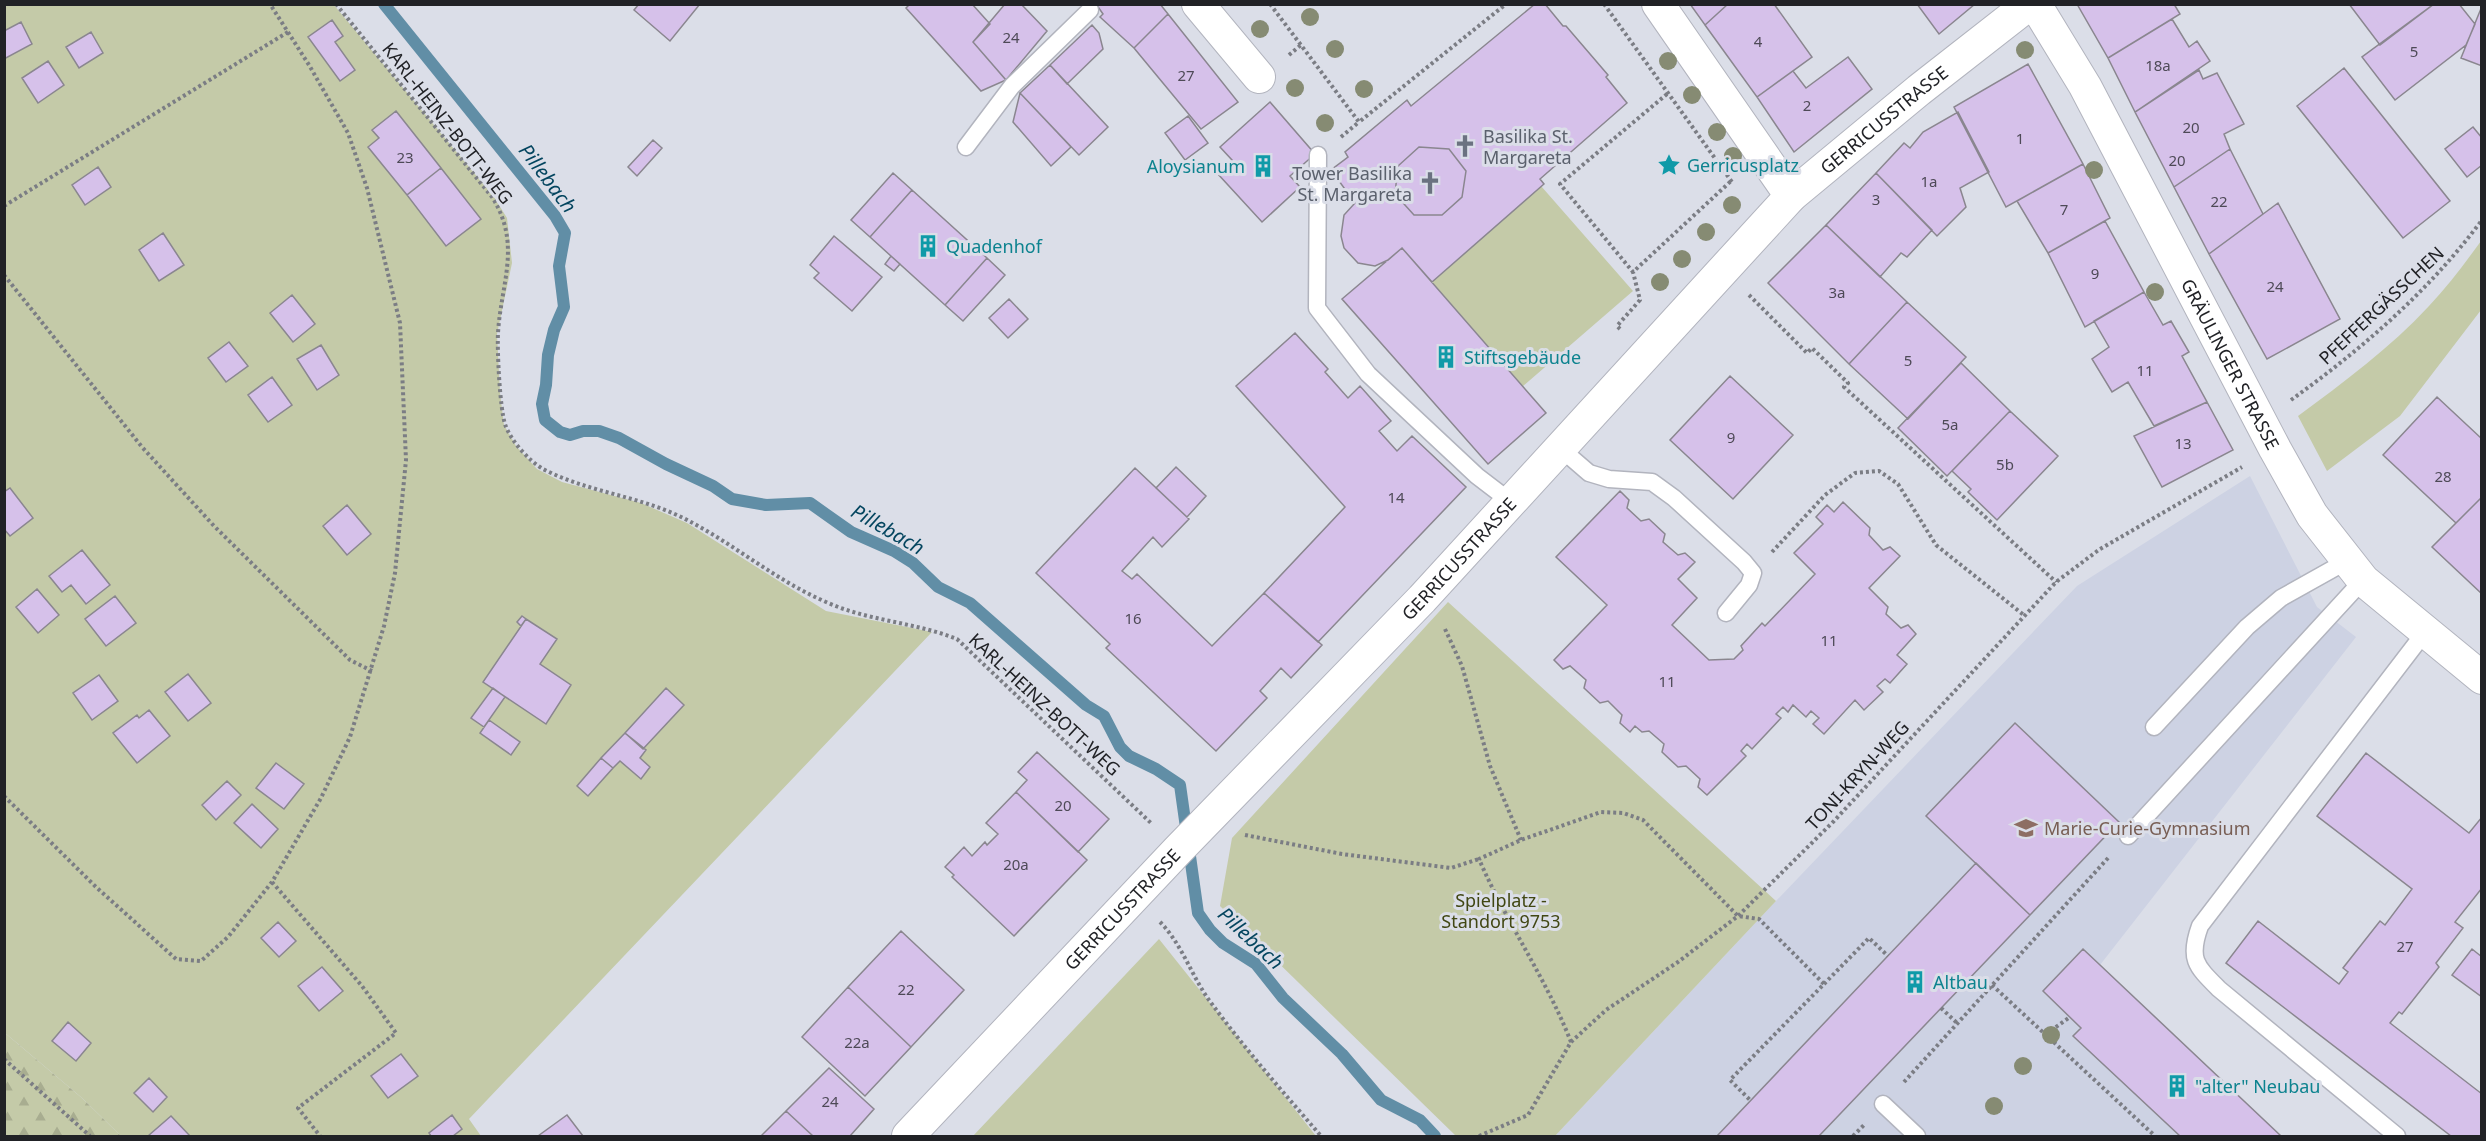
<svg xmlns="http://www.w3.org/2000/svg" width="2486" height="1141" font-family="'Noto Sans',sans-serif">
	<style>
		.built { fill: #cdd2e3 }
		.green { fill: #c4caa8 }
		.forest { fill: url(#forest-firs) }
		.lines { fill: none; stroke-linecap: round; stroke-linejoin: round }
		.stream { stroke: #618ea6; stroke-width: 12 }
		.building { fill: #d6c1ea; stroke: #8a868f; stroke-width: 1.5 }
		.lane-casing { stroke: #b2b4be; stroke-width: 19 }
		.street-casing { stroke: #b2b4be; stroke-width: 34 }
		.path { stroke: #7b7d84; stroke-width: 4; stroke-dasharray: 3 3; stroke-linecap: butt }
		.lane { stroke: #fff; stroke-width: 16 }
		.street { stroke: #fff; stroke-width: 32 }
		.tree { fill: #868b73 }
		.labels { text-anchor: middle; dominant-baseline: central; stroke-width: 6; stroke-linejoin: round; paint-order: stroke }
		.number-label { font-size: 15px; fill: #4e4a57 }
		.street-label { font-size: 18px; fill: #212226; stroke: #dbdee8 }
		.worship-label { font-size: 18px; fill: #5b616d; stroke: #dbdee8; text-anchor: start }
		.culture-label { font-size: 18px; fill: #0d838f; stroke: #dbdee8; text-anchor: start }
		.education-label { font-size: 18px; fill: #785e54; stroke: #dbdee8; text-anchor: start }
		.park-label { font-size: 18px; fill: #414713; stroke: #dbdee8 }
		.water-label { font-size: 20px; font-style: italic; fill: #04455f; stroke: #dbdee8 }
	</style>
	<defs>
		<pattern id="forest-firs" width="22" height="20" patternUnits="userSpaceOnUse" patternTransform="scale(1.5)"><rect width="22" height="20" fill="#c4caa8"/><path d="M5 1l3.5 6h-7zM16 11l3.5 6h-7z" fill="#a8ad90"/></pattern>
	</defs>
	<rect width="100%" height="100%" fill="#dbdee8"/>
	<path class="built" d="M2250,476L2317,607L2356,637L2100,965L2281,1136H1555L1776,901L2077,586Z"/>
	<path class="green" d="M5,5H334L494,197L507,218L512,263L497,334L500,393L504,425L516,446L537,469L562,482L641,503L687,523L826,611L932,632L469,1119L481,1136H121L82,1098L5,1033Z
		M1541,186L1633,291L1523,386L1432,282Z
		M2481,241V310L2400,416L2327,471L2298,416C2344,382 2390,348 2429,306C2448,286 2465,263 2481,241Z
		M1448,602L1776,901L1555,1136H1456L1220,906L1232,838Z
		M1159,939L1316,1136H973Z"/>
	<path class="forest" d="M5,1033L82,1098L121,1136H5Z"/>
	<g class="lines">
		<path class="stream" d="M384,4L555,216L565,233L559,266L564,307L554,330L548,355L546,385L542,404L545,420L560,432L570,435L583,431H599L619,438L666,464L713,486L732,499L766,505L810,503L851,532L894,551L913,563L938,587L970,603L1086,705L1104,716L1120,747L1129,756L1156,769L1180,785L1198,913L1210,930L1223,943L1256,964L1283,998L1342,1054L1381,1100L1420,1120L1435,1136"/>
	</g>
	<path class="building" d="M639,4H700L670,41L634,10Z
		M910,4H972L990,24L973,42L1006,80L981,91L906,8Z
		M1005,4H1021L1047,31L1006,80L973,42Z
		M1096,4H1160L1168,14L1134,48L1100,17L1103,14Z
		M1535,4H1545L1563,26H1566L1608,75L1606,77L1627,103L1540,179L1544,184L1432,282L1402,248L1388,260L1375,266L1358,263L1344,248L1341,236L1344,215L1355,203L1331,170L1348,157L1345,152L1407,100L1411,106Z
		M1690,4H1728L1705,25Z
		M1728,4H1774L1812,57L1757,97L1705,25Z
		M1917,4H1975L1939,34Z
		M2077,4H2174L2180,14L2108,58Z
		M2349,4H2434L2380,45Z
		M2434,4H2459L2475,24L2466,45L2395,100L2362,57Z
		M2482,6V66L2461,58Z
		M1168,14L1238,102L1201,129L1134,48Z
		M2172,19L2189,47L2197,41L2210,61L2135,112L2108,58Z
		M332,20L343,36L335,42L355,70L340,81L308,37Z
		M21,22L32,44L4,59V31Z
		M1092,25L1099,33L1103,49L1067,84L1050,65Z
		M91,32L103,53L79,68L66,47Z
		M1848,57L1872,89L1794,152L1757,97L1793,71L1806,88Z
		M48,61L64,85L38,103L22,78Z
		M2028,64L2083,164L2006,207L1954,107Z
		M1050,65L1108,127L1079,155L1020,93Z
		M2344,68L2450,201L2403,238L2297,106Z
		M2199,70L2203,79L2217,73L2244,124L2224,134L2230,149L2174,187L2135,112Z
		M1020,93L1071,147L1051,166L1013,122Z
		M1270,102L1315,154L1290,176L1300,187L1262,222L1217,173L1232,160L1220,147Z
		M396,111L441,168L407,195L368,147L379,138L372,130Z
		M1958,112L1989,172L1960,188L1966,207L1937,236L1876,173L1904,143L1910,148L1923,132Z
		M1188,116L1208,143L1185,160L1165,133Z
		M2473,127L2482,138V165L2467,177L2445,149Z
		M653,140L662,148L637,176L628,167Z
		M1419,147L1449,149L1466,171L1462,197L1442,215H1414L1395,194L1398,166Z
		M2230,149L2263,214L2209,254L2174,187Z
		M2083,164L2110,218L2048,253L2017,201Z
		M98,167L111,187L85,205L72,185Z
		M441,168L481,219L446,246L407,195Z
		M893,173L912,190L870,237L851,220Z
		M1876,173L1932,230L1907,257L1901,253L1880,277L1826,225Z
		M912,190L987,258L945,305L870,237Z
		M2278,203L2340,319L2267,359L2209,254Z
		M2105,221L2144,292L2085,327L2048,253Z
		M1826,225L1907,302L1849,364L1768,283Z
		M163,233L184,265L159,281L139,250Z
		M834,236L882,277L852,311L814,278L819,273L810,265Z
		M1402,248L1546,413L1488,464L1342,299Z
		M891,256L900,264L894,271L885,264Z
		M987,258L1005,275L963,321L945,305Z
		M2144,292L2163,325L2171,321L2189,352L2182,356L2207,402L2154,426L2128,382L2112,392L2092,359L2109,347L2094,321Z
		M292,295L315,324L293,342L270,313Z
		M1009,299L1028,319L1008,338L989,318Z
		M1907,302L1966,357L1908,419L1849,364Z
		M1295,333L1328,369L1325,372L1348,398L1360,386L1391,421L1379,431L1397,451L1412,436L1466,487L1318,642L1264,593L1345,507L1236,386Z
		M229,342L248,366L226,382L208,358Z
		M321,345L339,375L317,390L297,359Z
		M1961,363L2010,411L1947,476L1898,428Z
		M1730,376L1793,435L1733,499L1670,440Z
		M272,377L292,405L268,422L248,395Z
		M2437,397L2482,439V497L2456,523L2383,455Z
		M2207,402L2233,450L2162,487L2134,436Z
		M2010,411L2058,456L1997,520L1968,492L1971,489L1952,471Z
		M1176,467L1206,496L1187,517L1156,488Z
		M1135,468L1189,519L1162,547L1153,537L1122,571L1132,579L1137,574L1212,646L1264,593L1322,645L1291,678L1281,668L1260,691L1267,698L1216,751L1106,648L1110,644L1036,573Z
		M10,488L33,518L10,536L4,529V492Z
		M1620,491L1629,500L1627,508L1641,521L1649,519L1665,534L1663,542L1678,555L1685,553L1695,562L1678,579L1697,598L1672,625L1709,660L1734,659L1743,650L1741,646L1762,623L1765,626L1815,574L1794,553L1823,524L1816,517L1827,505L1834,512L1843,502L1870,528L1869,535L1883,550L1890,547L1900,556L1869,588L1888,607L1886,614L1901,628L1908,625L1916,634L1897,655L1907,664L1890,683L1885,679L1877,686L1883,692L1864,710L1855,700L1824,734L1813,724L1819,718L1811,711L1806,717L1793,705L1788,712L1783,707L1776,714L1781,718L1752,749L1747,744L1741,751L1746,756L1707,795L1698,787L1700,779L1686,766L1678,767L1662,752L1664,744L1649,731L1642,732L1635,726L1630,732L1620,723L1622,715L1608,701L1600,703L1584,688L1586,680L1570,666L1563,669L1554,660L1607,605L1556,557Z
		M2482,497V594L2432,547Z
		M347,505L371,534L347,555L323,526Z
		M82,550L110,585L86,604L71,585L62,592L49,576Z
		M37,589L59,615L38,633L16,607Z
		M115,596L136,623L106,646L85,619Z
		M522,616L526,619L521,626L517,622Z
		M526,619L557,639L540,664L571,685L546,724L483,682Z
		M188,674L211,703L188,721L165,692Z
		M99,675L118,701L92,720L73,693Z
		M493,688L505,697L484,727L471,718Z
		M666,688L684,705L643,749L625,733Z
		M149,710L170,736L137,763L113,733L137,715L139,718Z
		M489,720L520,742L511,755L480,733Z
		M2015,723L2119,822L2030,915L1926,816Z
		M625,733L646,750L640,758L650,767L641,779L620,761L613,768L601,758Z
		M1037,752L1109,819L1078,852L1016,792L1027,780L1018,772Z
		M2366,753L2469,833L2482,817V888L2455,922L2463,928L2436,963L2439,967L2402,1014L2399,1012L2390,1023L2482,1094V1136H2451L2226,963L2258,921L2339,984L2348,972L2343,968L2380,921L2385,925L2412,889L2317,816Z
		M601,758L613,768L588,796L577,786Z
		M276,763L304,784L284,809L256,788Z
		M227,781L241,795L216,820L202,805Z
		M1016,792L1087,860L1014,936L952,877L954,875L945,867L964,847L972,856L985,842L987,845L998,834L986,823Z
		M252,804L278,829L261,848L234,823Z
		M1976,863L2030,915L1819,1136H1717Z
		M278,922L296,941L279,957L261,938Z
		M901,931L964,990L911,1047L848,987Z
		M2083,949L2100,965L2281,1136H2180L2073,1036L2081,1028L2043,991Z
		M2472,949L2482,957V997L2452,975Z
		M322,967L343,991L319,1011L298,986Z
		M848,987L911,1047L865,1096L802,1037Z
		M68,1022L91,1043L76,1061L52,1041Z
		M401,1054L418,1076L388,1098L371,1076Z
		M829,1068L874,1109L850,1136H813L786,1111Z
		M149,1078L167,1097L153,1112L134,1093Z
		M786,1111L813,1136H761Z
		M452,1115L462,1129L453,1136H431L429,1133Z
		M567,1115L583,1136H538Z
		M171,1116L190,1136H148Z"/>
	<g class="lines">
		<g class="lane-casing">
			<path id="lane" d="M966,147L1012,86L1090,10
				M1318,155L1317,308L1368,374L1477,476L1511,502
				M1560,448L1589,473L1609,479L1652,482L1674,498L1744,562L1753,573L1749,585L1726,613
				M2154,727L2247,627L2281,598L2347,561
				M2128,836L2363,580
				M1883,1104L1917,1136
				M2397,1136L2219,989C2196,966 2188,959 2200,926L2425,632"/>
		</g>
		<g class="street-casing">
			<g id="street">
				<path d="M1198,4L1259,77"/>
				<path d="M1658,4L1791,196"/>
				<path id="s1" d="M2035,4L2085,86L2275,449L2312,515L2363,580L2482,678"/>
				<path id="s2" d="M908,1136L1178,850L1422,599L1791,196L1919,90L2029,4"/>
			</g>
		</g>
		<path class="path" d="M336,4L492,197C522,244 501,283 498,333C497,351 500,409 505,424C510,440 529,461 543,469C589,493 643,496 689,521C735,545 777,581 826,602C868,621 914,622 957,639L1152,824
			M1270,4L1359,122L1506,4
			M1604,4L1732,182
			M1289,55L1301,45
			M1667,94L1560,184L1633,272L1731,181
			M1341,137L1359,122
			M4,206L288,32
			M4,275L142,447L214,526L350,660L372,671
			M1749,295L1807,353L1812,348L1848,383L1844,387L2056,582
			M1620,329L1617,326L1640,300L1633,272
			M2291,400C2362,349 2429,291 2482,220
			M1772,552L1825,495L1855,473L1879,471L1898,484L1936,545L2025,616
			M1445,629L1462,666L1490,766L1521,840
			M4,796L96,887L176,959L201,961L228,937L272,882L321,798L350,737L384,626L395,573L406,460L400,323L367,188L348,133L309,65L270,4
			M1245,835L1342,854L1451,868L1479,859
			M272,882L362,986L396,1033L298,1108L320,1136
			M1160,922C1182,944 1191,975 1209,1000C1244,1048 1283,1092 1321,1136
			M1824,984L1869,938L1888,956
			M1992,985L2155,1136
			M1941,1008L1957,1023
			M2046,1034L2070,1017
			M1571,1042C1546,978 1506,922 1479,859L1521,840L1601,812L1623,813L1643,820L1738,916L1759,919L1824,984L1730,1080L1751,1101
			M4,1059L90,1136
			M1904,1082L2109,857
			M1479,1136L1528,1115L1571,1042L1606,1010L1678,962L1738,916L1834,821L2056,582L2100,549L2242,467
			M1853,1136L1864,1125"/>
		<use href="#lane" class="lane"/>
		<use href="#street" class="street"/>
	</g>
	<g class="tree">
		<circle cx="1310" cy="17" r="9"/>
		<circle cx="1260" cy="29" r="9"/>
		<circle cx="1335" cy="49" r="9"/>
		<circle cx="2025" cy="50" r="9"/>
		<circle cx="1668" cy="61" r="9"/>
		<circle cx="1295" cy="88" r="9"/>
		<circle cx="1364" cy="89" r="9"/>
		<circle cx="1692" cy="95" r="9"/>
		<circle cx="1325" cy="123" r="9"/>
		<circle cx="1717" cy="132" r="9"/>
		<circle cx="1733" cy="156" r="9"/>
		<circle cx="2094" cy="170" r="9"/>
		<circle cx="1732" cy="205" r="9"/>
		<circle cx="1706" cy="232" r="9"/>
		<circle cx="1682" cy="259" r="9"/>
		<circle cx="1660" cy="282" r="9"/>
		<circle cx="2155" cy="292" r="9"/>
		<circle cx="2051" cy="1035" r="9"/>
		<circle cx="2023" cy="1066" r="9"/>
		<circle cx="1994" cy="1106" r="9"/>
	</g>
	<defs>
		<g id="church-bare" transform="scale(1.8)"><path d="M-1.2-6h2.4v3.5h3.3v2.4h-3.3V6h-2.4V-.1h-3.3v-2.4h3.3Z" fill="#6b7280" stroke="#dbdee8" stroke-width="2.5" paint-order="stroke"/></g>
		<g id="sight-bare" transform="scale(1.8)"><path d="M0-6L1.8-2.2L6-1.7L2.9 1.2L3.7 5.4L0 3.3L-3.7 5.4L-2.9 1.2L-6-1.7L-1.8-2.2Z" fill="#0f9aa8" stroke="#dbdee8" stroke-width="2.5" paint-order="stroke"/></g>
		<g id="building-bare" transform="scale(1.8)"><path d="M-4-6H4V6H1V3H-1V6H-4ZM-2.5-4.3h1.7v1.8h-1.7ZM.8-4.3h1.7v1.8H.8ZM-2.5-1h1.7V.8h-1.7ZM.8-1h1.7V.8H.8Z" fill="#0f9aa8" stroke="#dbdee8" stroke-width="2.5" paint-order="stroke"/></g>
		<g id="school-bare" transform="scale(1.8)"><path d="M0-5L7-2L0 1L-7-2ZM-4 1L0 2.5L4 1V4Q0 6-4 4Z" fill="#8d6e63" stroke="#dbdee8" stroke-width="2.5" paint-order="stroke"/></g>
	</defs>
	<g fill-rule="evenodd">
		<use href="#church-bare" x="1465" y="146"/>
		<use href="#sight-bare" x="1669" y="165"/>
		<use href="#building-bare" x="1263" y="166"/>
		<use href="#church-bare" x="1430" y="183"/>
		<use href="#building-bare" x="928" y="246"/>
		<use href="#building-bare" x="1446" y="357"/>
		<use href="#school-bare" x="2026" y="828"/>
		<use href="#building-bare" x="1915" y="982"/>
		<use href="#building-bare" x="2177" y="1086"/>
	</g>
	<g class="labels">
		<g class="number-label">
			<text x="1011" y="37">24</text>
			<text x="1758" y="41">4</text>
			<text x="2414" y="51">5</text>
			<text x="2158" y="65">18a</text>
			<text x="1186" y="75">27</text>
			<text x="1807" y="105">2</text>
			<text x="2191" y="127">20</text>
			<text x="2020" y="138">1</text>
			<text x="405" y="157">23</text>
			<text x="2177" y="160">20</text>
			<text x="1929" y="181">1a</text>
			<text x="1876" y="199">3</text>
			<text x="2219" y="201">22</text>
			<text x="2064" y="209">7</text>
			<text x="2095" y="273">9</text>
			<text x="2275" y="286">24</text>
			<text x="1837" y="292">3a</text>
			<text x="1908" y="360">5</text>
			<text x="2145" y="370">11</text>
			<text x="1950" y="424">5a</text>
			<text x="1731" y="437">9</text>
			<text x="2183" y="443">13</text>
			<text x="2005" y="464">5b</text>
			<text x="2443" y="476">28</text>
			<text x="1396" y="497">14</text>
			<text x="1133" y="618">16</text>
			<text x="1829" y="640">11</text>
			<text x="1667" y="681">11</text>
			<text x="1063" y="805">20</text>
			<text x="1016" y="864">20a</text>
			<text x="2405" y="946">27</text>
			<text x="906" y="989">22</text>
			<text x="857" y="1042">22a</text>
			<text x="830" y="1101">24</text>
		</g>
		<g class="street-label">
			<text stroke="none"><textPath href="#s2" startOffset="1410">GERRICUSSTRASSE</textPath></text>
			<text transform="translate(448 123) rotate(52)">KARL-HEINZ-BOTT-WEG</text>
			<text transform="translate(2381 305) rotate(-43)">PFEFFERGÄSSCHEN</text>
			<text stroke="none"><textPath href="#s1" startOffset="410">GRÄULINGER STRASSE</textPath></text>
			<text stroke="none"><textPath href="#s2" startOffset="798">GERRICUSSTRASSE</textPath></text>
			<text transform="translate(1045 704) rotate(43)">KARL-HEINZ-BOTT-WEG</text>
			<text transform="translate(1857 775) rotate(-47)">TONI-KRYN-WEG</text>
			<text stroke="none"><textPath href="#s2" startOffset="312">GERRICUSSTRASSE</textPath></text>
		</g>
		<g class="worship-label">
			<text x="1483" y="136">Basilika St.<tspan x="1483" dy="21">Margareta</tspan></text>
			<text x="1412" y="173" text-anchor="end">Tower Basilika<tspan x="1412" dy="21">St. Margareta</tspan></text>
		</g>
		<g class="culture-label">
			<text x="1687" y="165">Gerricusplatz</text>
			<text x="1245" y="166" text-anchor="end">Aloysianum</text>
			<text x="946" y="246">Quadenhof</text>
			<text x="1464" y="357">Stiftsgebäude</text>
			<text x="1933" y="982">Altbau</text>
			<text x="2195" y="1086">"alter" Neubau</text>
		</g>
		<g class="education-label">
			<text x="2044" y="828">Marie-Curie-Gymnasium</text>
		</g>
		<g class="park-label">
			<text x="1501" y="900">Spielplatz -<tspan x="1501" dy="21">Standort 9753</tspan></text>
		</g>
		<g class="water-label">
			<text transform="translate(548 178) rotate(53)">Pillebach</text>
			<text transform="translate(888 529) rotate(30)">Pillebach</text>
			<text transform="translate(1251 938) rotate(43)">Pillebach</text>
		</g>
	</g>
	<rect width="2486" height="1141" fill="none" stroke="#212226" stroke-width="12"/>
</svg>
